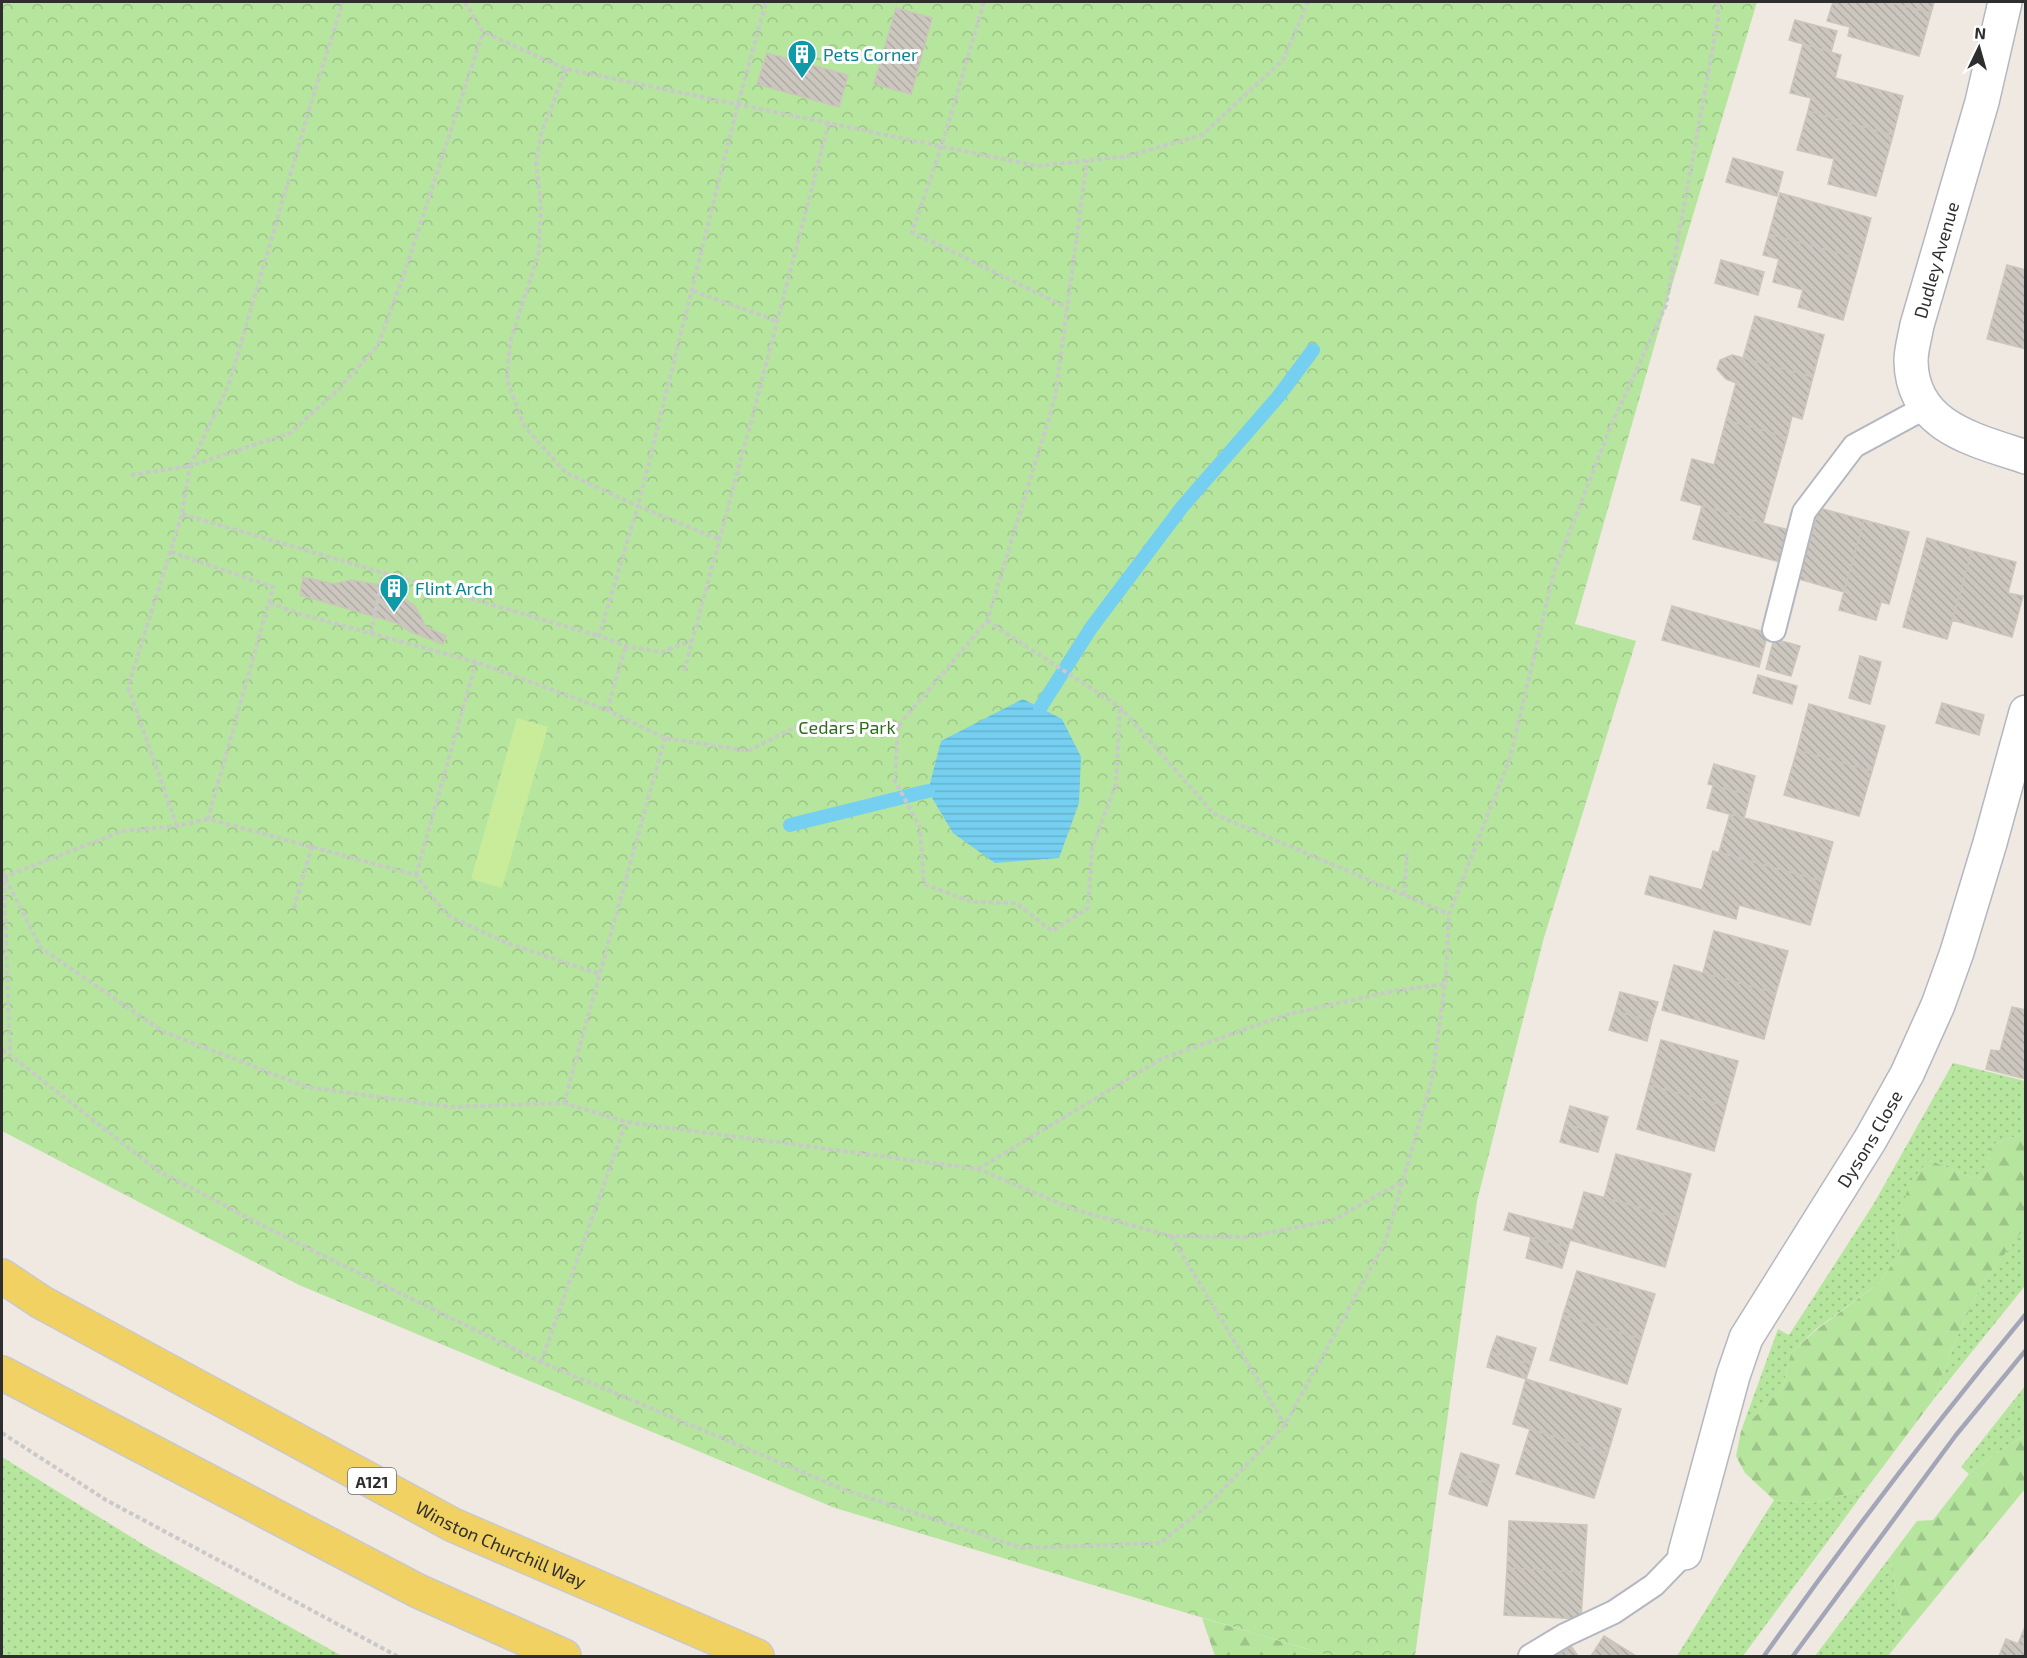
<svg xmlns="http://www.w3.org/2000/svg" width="2027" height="1658" font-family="'Exo 2',sans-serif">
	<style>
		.grass { fill: url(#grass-dots) }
		.forest { fill: url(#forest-firs) }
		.park { fill: url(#park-crowns) }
		.pitch { fill: #c9ec9a }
		.water { fill: url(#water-rules) }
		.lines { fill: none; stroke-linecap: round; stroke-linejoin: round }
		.stream { stroke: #75cff0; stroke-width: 14 }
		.building { fill: url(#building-back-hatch); stroke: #cbc5ba; stroke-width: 1.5 }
		.lane-casing { stroke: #b4b7c1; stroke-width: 26 }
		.street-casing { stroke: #b4b7c1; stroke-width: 36 }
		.primary-casing { stroke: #c9c9c9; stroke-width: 36 }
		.path { stroke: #c9c9c9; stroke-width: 4; stroke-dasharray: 4.5 3; stroke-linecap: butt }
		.lane { stroke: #fff; stroke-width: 22 }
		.street { stroke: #fff; stroke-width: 33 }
		.primary { stroke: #f2d163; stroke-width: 33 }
		.rail { stroke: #a3a6b8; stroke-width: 4.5 }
		.labels { text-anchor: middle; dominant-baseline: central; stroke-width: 6; stroke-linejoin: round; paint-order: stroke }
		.shield { fill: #fff; stroke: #6d6d6d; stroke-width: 1.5 }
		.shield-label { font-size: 16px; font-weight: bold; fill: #2e2e2e }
		.culture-label { font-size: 18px; fill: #0d838f; stroke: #fff; text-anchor: start }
		.street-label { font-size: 18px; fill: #2e2e2e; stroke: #fff }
		.park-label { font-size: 18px; fill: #2c6e1b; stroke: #fff }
	</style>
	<defs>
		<pattern id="grass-dots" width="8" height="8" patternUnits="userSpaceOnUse" patternTransform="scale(1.5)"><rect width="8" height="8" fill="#b6e59e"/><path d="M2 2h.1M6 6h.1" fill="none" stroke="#9dc588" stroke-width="1.8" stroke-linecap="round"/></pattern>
		<pattern id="forest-firs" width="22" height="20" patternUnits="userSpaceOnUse" patternTransform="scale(1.5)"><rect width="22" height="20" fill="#b6e59e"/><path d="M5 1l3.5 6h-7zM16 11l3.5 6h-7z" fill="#9dc588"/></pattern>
		<pattern id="park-crowns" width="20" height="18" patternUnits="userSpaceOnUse" patternTransform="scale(1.5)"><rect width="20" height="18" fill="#b6e59e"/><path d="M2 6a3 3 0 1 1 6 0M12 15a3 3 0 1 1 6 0" fill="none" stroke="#9dc588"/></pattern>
		<pattern id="water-rules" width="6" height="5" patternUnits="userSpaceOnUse" patternTransform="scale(1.5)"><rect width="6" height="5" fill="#75cff0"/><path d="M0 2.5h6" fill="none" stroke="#66b2ce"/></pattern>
		<pattern id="building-back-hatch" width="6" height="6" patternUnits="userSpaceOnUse" patternTransform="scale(1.5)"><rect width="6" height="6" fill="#cbc7bf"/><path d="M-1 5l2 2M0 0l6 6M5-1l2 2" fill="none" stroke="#afaba4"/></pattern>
	</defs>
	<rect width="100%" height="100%" fill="#efe9e1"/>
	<path class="grass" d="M1953,1063L2025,1081V1133L1991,1145L1986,1171L1973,1178L1929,1160L1896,1233L1900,1254L1878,1284L1816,1329L1791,1353L1783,1387L1741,1431L1778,1329L1789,1335L1873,1205Z
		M2025,1228V1286L1933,1400L1955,1342L1982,1283Z
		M2025,1386V1435L1991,1457L1969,1474L1961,1467Z
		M2,1457L149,1548L342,1656H2Z
		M1867,1488L1743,1656H1677L1774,1500L1813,1503Z
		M1890,1557L1905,1635L1888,1656H1815Z"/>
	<path class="forest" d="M2025,1133V1228L1982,1283L1955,1342L1933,1400L1867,1488L1813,1503L1774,1500L1745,1473L1736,1456L1741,1431L1783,1387L1791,1353L1816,1330L1878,1284L1900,1254L1896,1233L1909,1183L1929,1160L1973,1178L1986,1170L1991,1145Z
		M2025,1435V1489L1905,1635L1890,1557L1917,1521L1933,1520L1969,1474L1991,1457Z
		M1202,1618L1331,1656H1215Z"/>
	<path class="park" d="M2,2H1757L1666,305L1575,624L1636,641L1543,941L1477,1201L1415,1656H1331L835,1508L299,1285L2,1131Z"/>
	<path class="pitch" d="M517,718L548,727L502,888L471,879Z"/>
	<path class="water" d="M1023,699L1062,719L1081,757L1079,803L1059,858L995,863L953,833L928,791L941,741Z"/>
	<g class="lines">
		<path class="stream" d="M1040,708L1091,628L1182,507L1278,397L1313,350
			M790,825L928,791"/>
	</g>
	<path class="building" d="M1833,2H1888L1931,13L1919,56L1848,36L1850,27L1827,21Z
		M1888,2H1934L1931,13Z
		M896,8L932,18L911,94L874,84Z
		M1795,20L1837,31L1831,52L1789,40Z
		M1803,44L1841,55L1835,78L1903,96L1893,135L1808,111L1811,98L1790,93Z
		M767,53L848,75L839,107L757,84Z
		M1808,111L1893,135L1876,196L1828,184L1834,159L1797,150Z
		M1733,158L1783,172L1777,196L1726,182Z
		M1780,193L1871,218L1860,259L1769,234Z
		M1769,234L1860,259L1843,320L1798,307L1803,290L1773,282L1779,259L1763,255Z
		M1721,260L1764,272L1758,295L1715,283Z
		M2007,265L2026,270V349L1987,339Z
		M1755,316L1824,335L1813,377L1743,358Z
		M1732,355L1813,377L1802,419L1792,416L1787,437L1726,420L1736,383L1726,379L1717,369L1720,360Z
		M1726,420L1787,437L1763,523L1681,500L1692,459L1714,465Z
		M1702,506L1792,531L1784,563L1693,539Z
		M1819,508L1864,520L1844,592L1799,579Z
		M1864,520L1909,532L1889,604L1881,602L1876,620L1839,610Z
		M1927,538L1972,551L1947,639L1903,627Z
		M1972,551L2016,562L2008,593L2023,596L2012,637L1952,620Z
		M303,577L334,584L351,580L387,586L415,606L426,627L446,636L443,644L411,632L397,623L300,595Z
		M1672,606L1768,633L1759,667L1662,640Z
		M1774,639L1800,646L1791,676L1766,669Z
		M1860,656L1881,662L1870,704L1849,698Z
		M1758,675L1797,686L1792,704L1753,693Z
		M1942,703L1984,715L1979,735L1936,723Z
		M1809,704L1885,726L1872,771L1797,750Z
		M1797,750L1872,771L1859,816L1784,795Z
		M1714,764L1755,776L1750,795L1708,784Z
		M1713,786L1750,795L1744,818L1707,808Z
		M1730,814L1833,842L1822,881L1719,852Z
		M1713,851L1822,881L1810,925L1739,905L1736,919L1645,894L1650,876L1702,890Z
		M1714,931L1788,951L1776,993L1703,973Z
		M1674,965L1776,993L1764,1039L1662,1010Z
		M1620,992L1658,1002L1652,1021L1615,1011Z
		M2012,1007L2026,1010V1079L1986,1069L1991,1050L2000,1051Z
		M1615,1011L1652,1021L1647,1041L1609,1030Z
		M1661,1040L1738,1061L1726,1106L1649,1085Z
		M1649,1085L1726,1106L1714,1151L1637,1129Z
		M1570,1106L1608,1117L1603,1134L1565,1124Z
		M1565,1124L1603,1134L1598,1152L1560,1142Z
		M1616,1154L1691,1174L1679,1218L1604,1198Z
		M1584,1192L1679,1218L1665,1267L1570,1240L1568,1247L1504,1230L1509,1213L1573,1230Z
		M1531,1237L1568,1247L1562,1268L1526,1258Z
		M1577,1271L1655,1294L1641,1339L1563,1315Z
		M1563,1315L1641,1339L1627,1384L1550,1360Z
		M1497,1336L1536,1348L1531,1364L1491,1352Z
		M1491,1352L1531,1364L1526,1379L1487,1367Z
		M1526,1379L1621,1409L1608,1453L1513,1424Z
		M1530,1429L1608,1453L1594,1498L1516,1474Z
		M1461,1453L1499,1465L1493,1485L1455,1473Z
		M1455,1473L1493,1485L1487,1506L1449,1494Z
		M1509,1521L1587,1525L1584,1572L1507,1568Z
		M1507,1568L1584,1572L1581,1619L1504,1615Z
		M2026,1624V1647L2018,1644Z
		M1604,1636L1636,1656H1591Z
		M2006,1639L2026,1647V1656H1999Z
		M1571,1646L1578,1656H1555Z"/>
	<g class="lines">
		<g class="lane-casing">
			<path id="lane" d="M1774,630L1804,512L1854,446L1926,407
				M1530,1656L1565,1635L1614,1612L1654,1585L1685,1553"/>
		</g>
		<g class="street-casing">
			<g id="street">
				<path d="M2005,2L1982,102L1917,325C1915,337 1911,349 1911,361C1912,427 1975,440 2026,457"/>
				<path id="s1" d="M1685,1553L1733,1376L1746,1338L1870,1140L1907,1074L1938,1005L1957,952L1990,843L2026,712"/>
			</g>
		</g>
		<g class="primary-casing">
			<g id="primary">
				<path id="s2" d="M2,1276L41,1302L453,1525L757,1656"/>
				<path d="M2,1373L418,1591L564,1656"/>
			</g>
		</g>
		<path class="path" d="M465,2L483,32L566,69L1037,166L1128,156L1202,135L1283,60L1308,2
			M984,2L942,145L912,232L1068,308
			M566,69L541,134L536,163L541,204L539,252L510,342L507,380L524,426L566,473L638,506L599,636L626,646L662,652L693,640
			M693,291L777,321
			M131,475L190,466L229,384L312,100L343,2
			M182,514L599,636
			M718,539L638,506L738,104L766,2
			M171,552L273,587L208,819L416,875L447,915L502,941L599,974
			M270,603L300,614L476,662L607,710L665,738L748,751L803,723L898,726L987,621L1055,398L1087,160
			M987,621L1120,707L1214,814L1449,914
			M371,633L383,573
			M684,671L752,418L829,122
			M607,710L626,646
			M898,726L895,781L920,827L924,884L972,902L1016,903L1052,931L1088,908L1092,848L1116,784L1120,707
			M208,819L177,826L122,831L4,877L10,1055L157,1170L279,1234L541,1362L845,1490L1022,1548L1160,1543L1208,1505L1285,1425L1386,1240L1432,1079L1446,976L1449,914L1510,758L1554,572L1610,428L1666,305L1718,19V2
			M177,826L128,687L182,514L190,466L290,433L338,390L378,345L404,274L483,32
			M2,872L41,948L162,1031L307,1087L451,1107L564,1103L626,1122L978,1169L1076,1210L1171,1236L1247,1237L1333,1220L1402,1182
			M416,875L476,662
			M1404,895L1407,852
			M294,908L312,846
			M2,1050L9,1055
			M564,1103L665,738
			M978,1169L1161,1059L1285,1015L1393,991L1445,984
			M1171,1236L1285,1425
			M541,1362L626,1122
			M2,1433L106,1500L397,1656"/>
		<use href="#lane" class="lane"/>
		<use href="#street" class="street"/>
		<use href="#primary" class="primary"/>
		<path class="rail" d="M1764,1656C1847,1539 1934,1425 2026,1314
			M1793,1656L1956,1435L2026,1350"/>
	</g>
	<defs>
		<g id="building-pin" transform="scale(1.5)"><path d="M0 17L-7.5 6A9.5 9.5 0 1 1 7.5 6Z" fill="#0f9aa8" stroke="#fff"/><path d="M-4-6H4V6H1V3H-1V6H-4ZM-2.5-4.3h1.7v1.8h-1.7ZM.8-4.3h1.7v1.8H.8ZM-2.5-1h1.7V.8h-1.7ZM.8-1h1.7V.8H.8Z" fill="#fff"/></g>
	</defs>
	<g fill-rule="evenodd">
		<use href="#building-pin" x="802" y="54"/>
		<use href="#building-pin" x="394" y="588"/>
	</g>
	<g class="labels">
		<rect class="shield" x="348" y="1468" width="48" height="26" rx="4.5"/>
		<g class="shield-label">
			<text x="372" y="1481">A121</text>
		</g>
		<g class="culture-label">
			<text x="823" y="54">Pets Corner</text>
			<text x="415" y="588">Flint Arch</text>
		</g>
		<g class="street-label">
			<text transform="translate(1936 260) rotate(-74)">Dudley Avenue</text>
			<text stroke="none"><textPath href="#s1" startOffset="458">Dysons Close</textPath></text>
			<text stroke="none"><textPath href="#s2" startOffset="567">Winston Churchill Way</textPath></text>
		</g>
		<g class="park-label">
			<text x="847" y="727">Cedars Park</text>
		</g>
	</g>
	<rect width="2027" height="1658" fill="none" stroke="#2e2e2e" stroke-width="6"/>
	<g transform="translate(1979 48) rotate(5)" stroke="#ffffff" stroke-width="4.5" paint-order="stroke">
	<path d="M0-4.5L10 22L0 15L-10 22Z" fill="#2e2e2e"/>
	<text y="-9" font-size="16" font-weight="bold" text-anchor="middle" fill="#2e2e2e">N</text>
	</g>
</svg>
